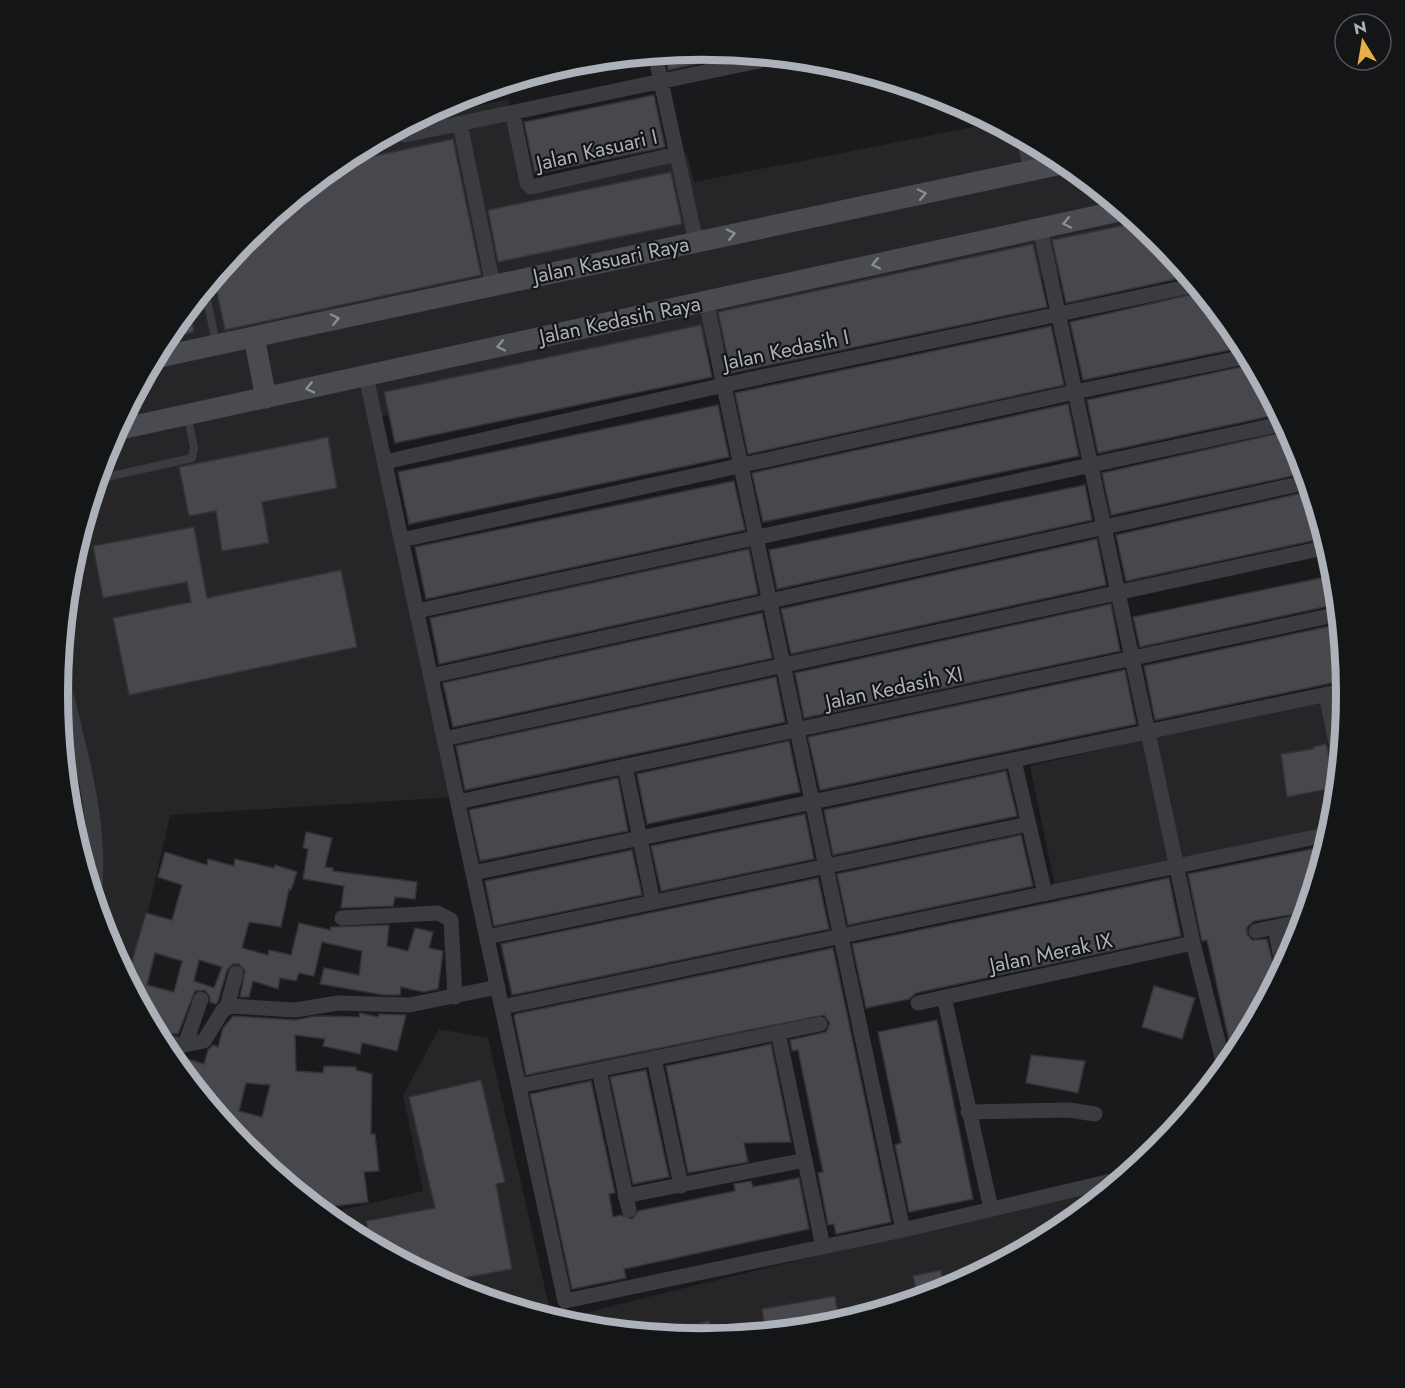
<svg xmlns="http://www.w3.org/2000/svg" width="1405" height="1388" font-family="Jost,sans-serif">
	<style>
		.built { fill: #262629 }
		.building { fill: #47474c; stroke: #343437; stroke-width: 1.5; fill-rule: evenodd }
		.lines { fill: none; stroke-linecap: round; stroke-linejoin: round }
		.service { stroke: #3b3c40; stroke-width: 8 }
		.minor { stroke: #3b3c40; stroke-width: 15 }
		.secondary { stroke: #494b50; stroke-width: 21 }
		.oneway { stroke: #8a8d95 }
		.labels { text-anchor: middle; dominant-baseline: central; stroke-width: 4.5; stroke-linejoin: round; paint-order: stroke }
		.street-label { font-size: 21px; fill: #adb1ba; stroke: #141517 }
		.rim { fill: none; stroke: #adb1ba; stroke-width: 8 }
	</style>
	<rect width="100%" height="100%" fill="#1a1a1c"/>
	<path class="built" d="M508,99L531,188L687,153L694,182L994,123L1061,158L1158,239L1168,251L369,419L456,797L170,815L131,986L107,940L70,819L58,694L70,568L107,447L167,336L247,238L345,158L418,119Z
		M1323,698L1339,774L1331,831L1055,886L1030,766Z
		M439,1029L488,1038L552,1319L456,1289L344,1230L325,1214L423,1191L403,1095Z
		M1121,1180L1060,1230L949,1290L828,1326L702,1338L576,1326L556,1320Z"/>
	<path class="building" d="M703,50L739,55L668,70L665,53Z
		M654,95L665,147L535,174L524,122Z
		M453,139L481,275L225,330L214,278L247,238L337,164Z
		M671,172L682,224L498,262L488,210Z
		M1139,222L1158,239L1190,276L1066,303L1052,240Z
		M1033,244L1047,307L731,373L718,312Z
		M1202,292L1244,347L1083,380L1070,322Z
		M190,308L194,332L166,338L167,336Z
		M701,325L712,377L395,443L384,392Z
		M1051,326L1064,385L748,454L735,393Z
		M1254,364L1280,414L1098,453L1087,400Z
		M1068,404L1079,456L763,522L752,473Z
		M718,405L729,457L409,524L398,472Z
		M1289,431L1298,448L1306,473L1111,515L1102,473Z
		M328,437L337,488L262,502L269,543L222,551L216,511L189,516L179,467Z
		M734,481L745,530L426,599L415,547Z
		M1085,485L1092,520L777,589L769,550Z
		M1311,491L1325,538L1126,581L1116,535Z
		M194,527L207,598L341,570L357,647L129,695L113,618L191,602L187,582L103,598L93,546Z
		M1097,539L1106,585L791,654L781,609Z
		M749,549L758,594L439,664L430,618Z
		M1335,575L1338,604L1140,647L1133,617Z
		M1111,604L1120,651L804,718L795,673Z
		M762,613L772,658L453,727L443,683Z
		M1340,624L1346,680L1155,720L1144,666Z
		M1125,670L1136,724L820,790L808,737Z
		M776,677L785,722L465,790L456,746Z
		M1346,700L1344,729H1343L1338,702Z
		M789,741L800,792L647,824L637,774Z
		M1326,744L1331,765L1339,771L1338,782H1332L1333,788L1287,797L1281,754L1313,749V747Z
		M1006,771L1017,816L833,855L824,810Z
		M618,778L628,831L480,861L469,810Z
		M805,814L814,859L661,891L651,846Z
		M306,832L332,838L325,867L333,868V871L417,882L415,899L395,897L393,906L341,908L344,886L303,879L308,849L303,848Z
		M1021,835L1033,886L848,925L837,874Z
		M1327,846L1307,912L1254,921L1247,927V934L1252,940L1267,939L1277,980L1233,1059L1207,940L1202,941L1188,874Z
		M632,850L642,895L494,926L485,881Z
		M165,852L207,865L208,859L234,866L235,859L274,868L275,865L297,872L291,890L289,889L281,927L249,922L242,948L268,955L269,950L291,955L299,923L330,930L331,927L389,925L387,946L408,951L415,928L433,932L429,948L443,951L438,989L423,992L401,987L400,995H384L320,984L324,968L359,975L362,951L322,942L314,976L299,973L296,981L280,978L278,989L253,981L249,997H240L245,971L239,964H233L227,970L218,1001L216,1004L210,1002V997L205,990L195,991L178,1034L157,1033L127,978L146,913L172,920L182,885L158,877ZM155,953L182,961L174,992L147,985ZM199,960L222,967L214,988L194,981Z
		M818,878L829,929L512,995L501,944Z
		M1169,878L1181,936L916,993L909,999L866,1008L852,944Z
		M833,948L891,1222L836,1234L834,1224L828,1225L818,1173L823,1172L798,1050L792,1051L790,1040L826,1032L830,1023L824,1015L526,1075L514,1016L516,1014Z
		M1154,986L1195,998L1182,1039L1142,1027Z
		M360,1013L378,1017L379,1014L406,1015L397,1051L362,1043L360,1054L323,1046L325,1039L295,1035L296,1071L323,1073L324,1066L356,1067V1070L372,1074L371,1134H375L379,1171L364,1172L368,1202L318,1208L247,1150L167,1053L204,1064L208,1050L213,1045L218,1047L223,1028L233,1016L295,1020L316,1016L359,1017ZM246,1083L270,1085L262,1117L239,1111Z
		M937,1020L973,1199L909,1212L895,1145L901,1143L878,1032Z
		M771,1044L791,1142L744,1143L748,1162L688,1173L666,1066Z
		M1031,1055L1085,1061L1078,1093L1026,1083Z
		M646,1070L669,1177L633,1184L610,1077Z
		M481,1080L505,1182L496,1184L512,1269L441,1282L370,1243L366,1221L435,1208L409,1097Z
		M591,1081L615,1193L609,1194L613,1217L621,1215L632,1219L638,1211L735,1191L734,1184L751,1181L753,1187L799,1178L809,1229L624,1269L626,1278L572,1289L530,1094Z
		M941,1270L945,1291L918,1299L913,1276Z
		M835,1296L839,1323L765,1332L762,1309Z
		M709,1321L713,1337H687L685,1327Z"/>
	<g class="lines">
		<path class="service" d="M372,143L405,135
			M205,290L216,343
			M98,479L192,458L194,448L188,417
			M515,1307H516"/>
		<path class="minor" d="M655,54L696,242
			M513,115L527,183L531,187L677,154
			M460,124L493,285
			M403,127L405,135L777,57
			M1024,139L1031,170
			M1040,228L1193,943L1225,1069
			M706,301L903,1230
			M366,376L565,1301L903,1230L1124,1178
			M385,462L724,385L1196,285
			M402,540L1075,392L1249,356
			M417,611L1285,423
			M60,669C77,743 103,822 94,898
			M431,676L1308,482
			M1326,694L1340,762
			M444,739L1328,547
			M1014,761L1045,894
			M625,766L653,902
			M458,802L1339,614
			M473,873L1347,690
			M342,918L438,913L451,920L455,997
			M1275,927L1283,969
			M1256,931L1304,921
			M487,937L1028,824
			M944,997L991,1209
			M918,1003L1193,943
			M227,1007L236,973
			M502,1007L1330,834
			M778,1032L823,1247
			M161,1042L185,1045L204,1041L223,1010L231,1006L295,1010L338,1003L409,1005L498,987
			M185,1045L201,999
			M654,1058L681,1186
			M599,1070L629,1210
			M519,1086L820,1024
			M968,1112L1069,1110L1095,1114
			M625,1196L805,1160"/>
		<path class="secondary" d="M254,337L266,398
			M155,358L1066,163
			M116,430L1124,210"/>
	</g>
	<defs><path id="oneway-chevron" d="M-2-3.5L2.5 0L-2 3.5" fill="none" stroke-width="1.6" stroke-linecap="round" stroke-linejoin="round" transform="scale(1.5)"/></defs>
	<g class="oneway">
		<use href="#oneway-chevron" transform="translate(922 194) rotate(-12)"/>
		<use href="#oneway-chevron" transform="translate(1067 223) rotate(168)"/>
		<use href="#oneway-chevron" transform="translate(731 234) rotate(-12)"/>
		<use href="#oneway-chevron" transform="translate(876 264) rotate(168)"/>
		<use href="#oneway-chevron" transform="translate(335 319) rotate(-12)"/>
		<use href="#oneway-chevron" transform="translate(501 346) rotate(168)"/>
		<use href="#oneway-chevron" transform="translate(310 388) rotate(167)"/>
	</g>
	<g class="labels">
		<g class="street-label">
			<text transform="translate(597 150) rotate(-13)">Jalan Kasuari I</text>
			<text transform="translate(611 260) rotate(-12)">Jalan Kasuari Raya</text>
			<text transform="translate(620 320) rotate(-12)">Jalan Kedasih Raya</text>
			<text transform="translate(786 350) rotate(-12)">Jalan Kedasih I</text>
			<text transform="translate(894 688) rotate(-12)">Jalan Kedasih XI</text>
			<text transform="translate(1051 953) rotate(-12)">Jalan Merak IX</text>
		</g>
	</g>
	<path d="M0 0H1405V1388H0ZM68 694a634 634 0 1 1 1268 0a634 634 0 1 1-1268 0Z" fill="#141517" fill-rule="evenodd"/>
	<path class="rim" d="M68 694a634 634 0 1 1 1268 0a634 634 0 1 1-1268 0Z"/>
	<g transform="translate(1363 42) rotate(349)"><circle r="28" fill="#141517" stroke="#515358" stroke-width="1.5"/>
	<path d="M0-4.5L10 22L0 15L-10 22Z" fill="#e9ae44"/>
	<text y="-9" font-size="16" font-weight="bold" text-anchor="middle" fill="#adb1ba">N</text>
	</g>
</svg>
